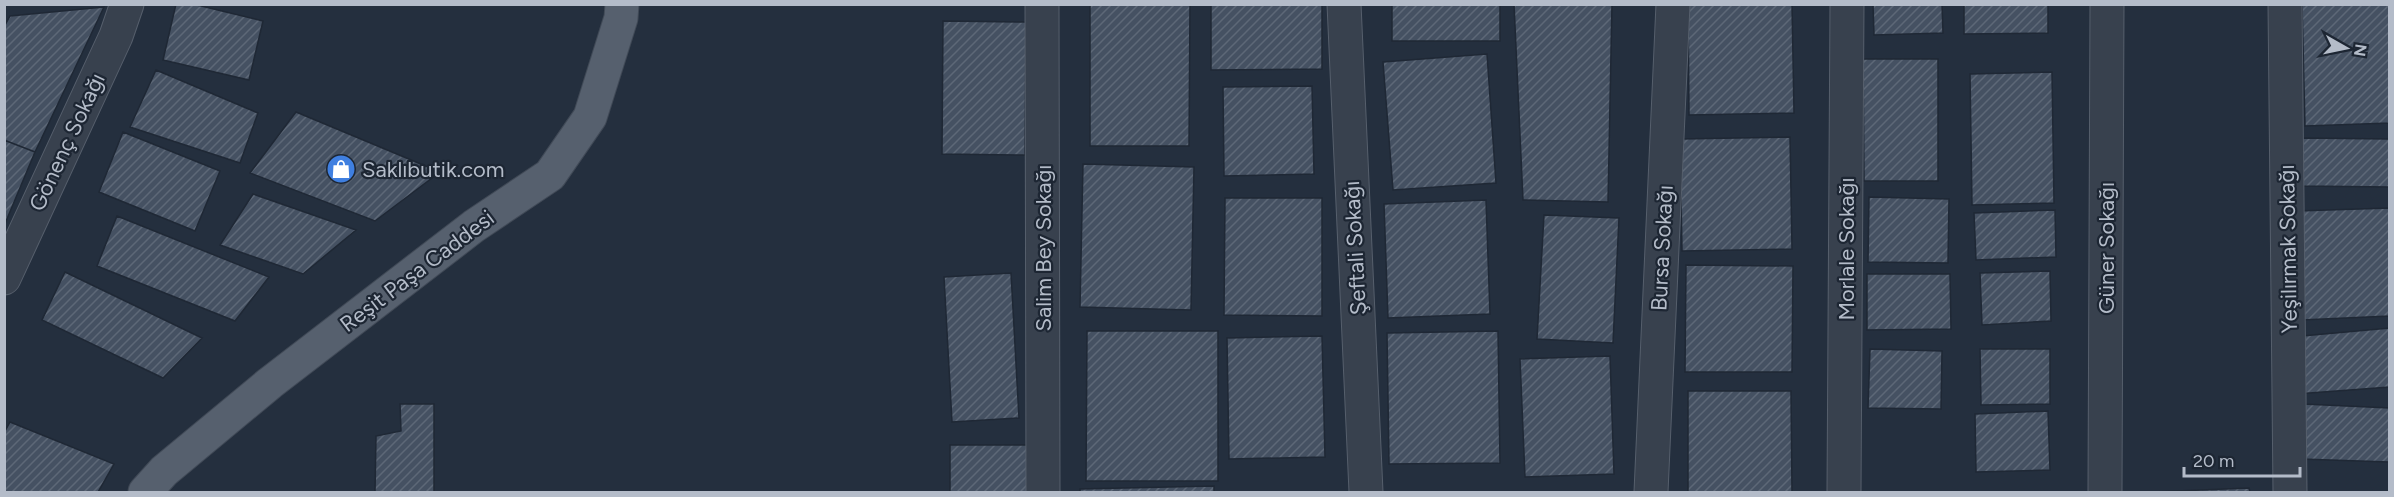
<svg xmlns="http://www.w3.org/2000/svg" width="2394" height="497" font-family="Figtree,sans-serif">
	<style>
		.building { fill: url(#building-hatch); stroke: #1f2835; stroke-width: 1.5 }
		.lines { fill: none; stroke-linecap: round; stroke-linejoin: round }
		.street-casing { stroke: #565f6c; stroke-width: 35 }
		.primary-casing { stroke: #414a57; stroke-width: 35 }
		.street { stroke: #38414e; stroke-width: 33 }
		.primary { stroke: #56606e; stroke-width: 33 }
		.labels { text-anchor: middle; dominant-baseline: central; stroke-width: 4.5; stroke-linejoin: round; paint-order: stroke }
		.street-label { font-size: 22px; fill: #b4bcc9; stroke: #1d2633 }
		.poi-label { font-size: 22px; fill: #b4bcc9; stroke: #1d2633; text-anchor: start }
	</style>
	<defs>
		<pattern id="building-hatch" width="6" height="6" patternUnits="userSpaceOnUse" patternTransform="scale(1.5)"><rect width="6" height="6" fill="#455162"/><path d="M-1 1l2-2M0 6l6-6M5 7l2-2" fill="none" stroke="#5d6877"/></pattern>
	</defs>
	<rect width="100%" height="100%" fill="#242f3e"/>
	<path class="building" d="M176,4H193L263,21L249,80L163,60Z
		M1090,4H1190L1189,146H1090Z
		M1211,4H1322V69L1211,70Z
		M1392,4H1500V41H1392Z
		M1514,4H1612L1608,202L1523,200Z
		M1688,4H1792L1794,113L1689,115Z
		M1873,4H1942L1943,33L1874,35Z
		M1964,4H2048V33L1964,34Z
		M2302,4H2390V123L2305,126Z
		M104,7L35,152L4,140V27L10,16Z
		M943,21L1026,22L1025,155L942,154Z
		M1487,54L1496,183L1393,190L1383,62Z
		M1863,59H1938V181H1864Z
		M156,70L258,113L240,163L130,127Z
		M2052,72L2054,203L1972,205L1970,74Z
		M1312,86L1314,174L1224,176L1223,87Z
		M296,112L440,172L375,221L250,173Z
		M123,132L220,171L195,231L99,192Z
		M1790,137L1792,249L1682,251L1680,139Z
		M2301,138L2390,139V187L2301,186Z
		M4,140L35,152L4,226Z
		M1083,164L1194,167L1191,310L1080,307Z
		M253,194L356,230L303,274L220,245Z
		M1869,197L1949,199L1948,263L1868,262Z
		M1225,198H1322V316L1224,315Z
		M1486,200L1490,314L1388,318L1384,204Z
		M2390,208V316L2301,320L2297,211Z
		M2055,210L2056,257L1976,260L1974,213Z
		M1544,215L1619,218L1613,343L1537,339Z
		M117,216L269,277L235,321L97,266Z
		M1686,265L1793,266L1792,372H1685Z
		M2050,271L2051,321L1982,325L1980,273Z
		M65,272L202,338L163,378L42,320Z
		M1011,273L1019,418L952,422L944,277Z
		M1867,274H1950L1951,329L1867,330Z
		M2390,328V387L2296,394L2291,337Z
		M1087,331H1218V481H1086Z
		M1498,331L1500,463L1389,464L1387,333Z
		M1322,336L1325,457L1229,459L1227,338Z
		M1870,349L1942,351L1941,409L1868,408Z
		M1980,349H2050V404L1981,405Z
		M1610,356L1614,474L1525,477L1520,359Z
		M1688,391H1791L1792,492H1688Z
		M400,404H434V492H375L376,436L401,431Z
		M2303,404L2390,408L2389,462L2301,459Z
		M2048,411L2050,470L1976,472L1975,414Z
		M10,422L114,464L98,492H4V433Z
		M950,445H1028V492H950Z
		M1214,486V492H1080V489Z
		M2249,488L2250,492H2153Z"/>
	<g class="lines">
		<g class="street-casing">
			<path id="street" d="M1042,4L1043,492
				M1344,4L1366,492
				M2285,4L2290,492
				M4,278L116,36L127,4
				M1651,492L1673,4
				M1844,492L1847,4
				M2105,492L2107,4"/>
		</g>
		<g class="primary-casing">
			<path id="primary" d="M145,492L164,471L270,383L474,226L550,175L590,117L621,18L622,4"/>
		</g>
		<use href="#street" class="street"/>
		<use href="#primary" class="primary"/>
	</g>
	<defs>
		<g id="shop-disc" transform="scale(1.5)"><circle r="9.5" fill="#3f7fe0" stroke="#1d2633"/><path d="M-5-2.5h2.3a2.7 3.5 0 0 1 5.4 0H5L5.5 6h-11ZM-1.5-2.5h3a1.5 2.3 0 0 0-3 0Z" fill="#fff"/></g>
	</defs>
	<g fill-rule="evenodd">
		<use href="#shop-disc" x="341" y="169"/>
	</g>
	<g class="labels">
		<g class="street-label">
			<text transform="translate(67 142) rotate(-65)">Gönenç Sokağı</text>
			<text transform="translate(1043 248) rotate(-90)">Salim Bey Sokağı</text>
			<text transform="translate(1355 248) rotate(-93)">Şeftali Sokağı</text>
			<text transform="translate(1662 248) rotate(-87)">Bursa Sokağı</text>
			<text transform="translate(2106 248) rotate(-90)">Güner Sokağı</text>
			<text transform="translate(1846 249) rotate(-90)">Morlale Sokağı</text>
			<text transform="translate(2288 249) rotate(-91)">Yeşilırmak Sokağı</text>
			<text transform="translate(417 271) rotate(-37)">Reşit Paşa Caddesi</text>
		</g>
		<g class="poi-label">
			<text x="362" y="169">Saklıbutik.com</text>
		</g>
	</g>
	<rect width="2394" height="497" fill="none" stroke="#b4bcc9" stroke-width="12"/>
	<g transform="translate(2346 48) rotate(99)" stroke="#1d2633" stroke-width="4.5" paint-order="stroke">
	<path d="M0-4.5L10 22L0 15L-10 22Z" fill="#b4bcc9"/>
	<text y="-9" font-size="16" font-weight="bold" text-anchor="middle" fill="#b4bcc9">N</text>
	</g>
	<path d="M2184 467v9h116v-9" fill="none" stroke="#b4bcc9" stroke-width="3"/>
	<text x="2193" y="467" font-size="18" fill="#b4bcc9" stroke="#1d2633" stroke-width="4.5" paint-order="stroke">20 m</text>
</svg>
